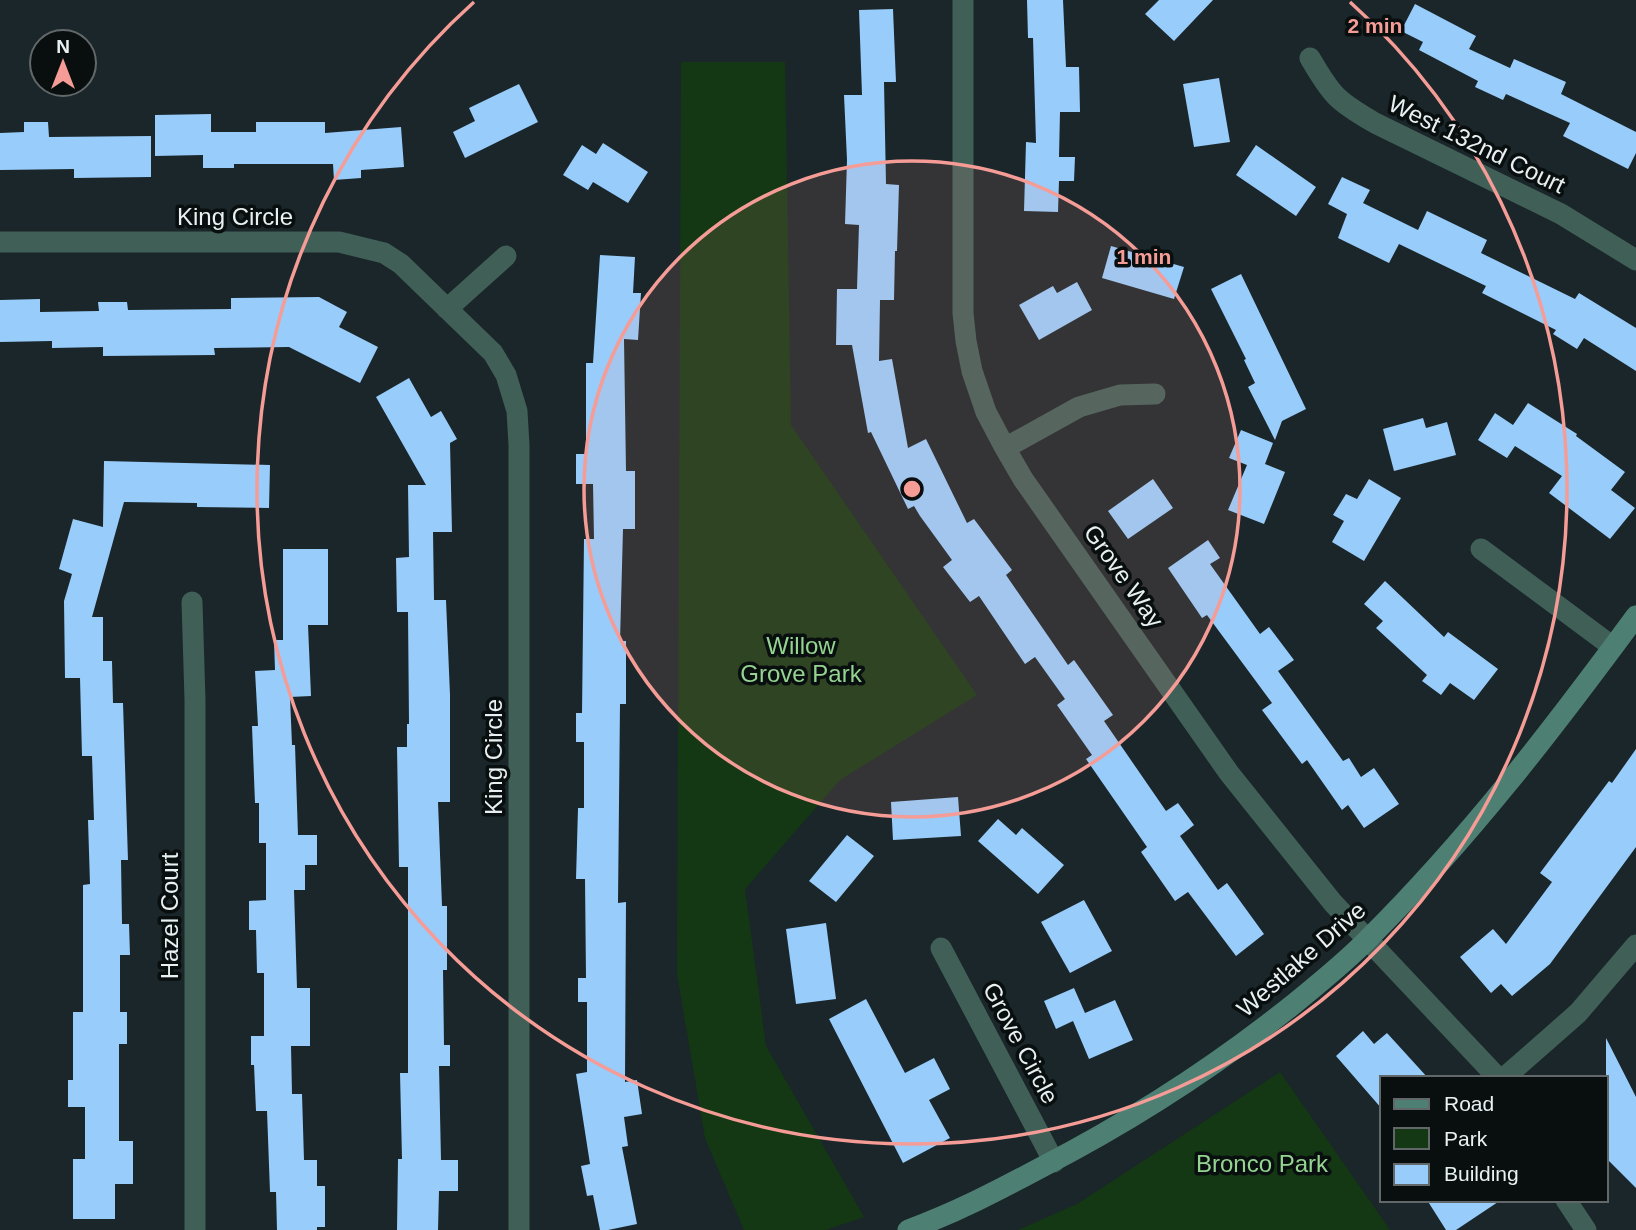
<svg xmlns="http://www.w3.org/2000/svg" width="1636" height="1230" font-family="Arial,sans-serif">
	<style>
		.green { fill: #143814 }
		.building { fill: #98ccfb }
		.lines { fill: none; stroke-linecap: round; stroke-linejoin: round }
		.street { stroke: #405f57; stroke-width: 21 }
		.secondary { stroke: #4d7f73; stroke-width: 21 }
		.ring { fill: none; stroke: #f59c96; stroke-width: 3.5 }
		.labels { text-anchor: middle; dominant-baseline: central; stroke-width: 7; stroke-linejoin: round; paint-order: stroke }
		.street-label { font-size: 24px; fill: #e8f0f2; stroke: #090e0f }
		.park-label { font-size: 24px; fill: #94d490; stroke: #090e0f }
		.centre { fill: #f59c96; stroke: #090e0f; stroke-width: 3.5 }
		.ring-label { font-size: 21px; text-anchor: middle; font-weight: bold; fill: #f59c96; stroke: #090e0f; stroke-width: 7; stroke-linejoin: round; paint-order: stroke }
	</style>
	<rect width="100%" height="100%" fill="#1a2629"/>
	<path class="green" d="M681,62H785L791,425L977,695L840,780L745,889L766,1046L864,1217L826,1230H744L705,1138L677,974Z
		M1280,1072L1390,1230H1018L1077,1204Z"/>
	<path class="building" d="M1027,0H1063L1066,67H1079L1080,112H1060L1059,157H1075L1074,181H1059L1058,212L1024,211L1026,142L1036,143L1033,38H1028Z
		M1159,0H1213L1174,41L1145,14Z
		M1415,4L1476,36L1469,49L1510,68L1514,59L1566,82L1561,94L1636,132V153L1628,169L1563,136L1570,123L1506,94L1503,100L1475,87L1478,81L1419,50L1423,42L1401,31Z
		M893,9L896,82H884L886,184L899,185L897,251H895L894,300H880L879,361L892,359L908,448L926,439L967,523L974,519L1012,570L1006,575L1068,665L1074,660L1113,715L1104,721L1166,811L1178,803L1194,825L1180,836L1218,890L1227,883L1264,934L1236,956L1188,892L1175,901L1141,852L1147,847L1086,759L1092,755L1057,705L1065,699L1035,657L1025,664L979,596L970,602L943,567L952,560L920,516L914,506L908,509L871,432L868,433L852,345H836L837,289H857L859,225L845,224L847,160L844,95H862L859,10Z
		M1219,78L1230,142L1194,147L1183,84Z
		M519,84L538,122L465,158L453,132L475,121L469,108Z
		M211,114V132H256V122H325V133L401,127L404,167L361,170V178L334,180L333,164H234V168H203V155L155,156V115Z
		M24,122H48L49,137L151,136V177L74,178V169L0,170V133L24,132Z
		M603,143L648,172L628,203L593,182L588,190L563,175L582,145L596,154Z
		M1256,145L1316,187L1296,216L1236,175Z
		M1342,177L1370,190L1363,203L1418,230L1427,211L1487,240L1481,253L1575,299L1579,293L1636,328V371L1584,338L1577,349L1553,334L1556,330L1482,293L1486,286L1399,244L1389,263L1338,238L1347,214L1328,204Z
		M1111,246L1184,267L1174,299L1102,278Z
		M600,255L635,257L633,293H641L638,340L624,339L626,471H635V529H623L620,641H626V704H620L618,903L626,902L625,1082L637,1080L642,1114L624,1117L628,1146L622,1147L637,1224L608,1230H600L593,1195L587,1196L581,1166L590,1164L576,1074L587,1072V1002H578V978H586L585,879H576L578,808H584V742H576V713H582L584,539H594L593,484H576V454H586V363H593Z
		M1241,274L1306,409L1282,421L1275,440L1248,387L1255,383L1244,360L1246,359L1211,289Z
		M1077,282L1092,310L1039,340L1019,305L1053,286L1057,293Z
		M319,297L347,312L339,327L378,347L360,383L289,347L214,348L215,355L103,356V347L52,348V341L0,342V300L40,299V312L99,311L98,302H127L128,310L231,309V298Z
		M409,378L431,417L441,411L457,439L450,443L452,532H433L434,600H446L450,695V802H438L442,906H447V970H443L444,1045H450V1066H439L441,1160H458V1191H439L438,1230H397L398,1159H402L400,1073H408V867H399L397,747H407V724H409L408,612H397L396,558L409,557L408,485H426L376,397Z
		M1528,403L1577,434L1576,436L1625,472L1611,490L1635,508L1610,539L1549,493L1562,476L1515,446L1507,458L1478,440L1495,413L1513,425Z
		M1423,418L1426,428L1447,422L1456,455L1394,471L1383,429Z
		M1241,430L1273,443L1265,464L1285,472L1264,524L1228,510L1247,465L1229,458Z
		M104,461L270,465L269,508L197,507V503L124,502L92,617H103V661H112L113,703H123L128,860H121L122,924H129L130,955H120V1012H127V1044H119V1141H133V1184H115V1219H73V1159H85V1107H68V1080H73V1012H83V885L90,884L88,820H94L92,756H82L80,678H65L64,601L72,574L59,569L73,519L103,527Z
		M1153,479L1173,508L1128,539L1108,511Z
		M1369,479L1401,498L1364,561L1332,542L1344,521L1333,515L1346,494L1357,499Z
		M1208,540L1220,558L1210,564L1260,634L1269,627L1294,660L1278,671L1343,761L1349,758L1361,777L1374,768L1399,804L1364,828L1348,805L1342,810L1307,760L1302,764L1262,710L1272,703L1207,615L1202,618L1168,568Z
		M283,549H328V625H308L311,696L290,697L292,745H295L298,835H317V865H305V890H294L297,988H310V1046H291L292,1094H302L304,1160H317V1186H325V1227H317V1230H277L276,1192H270L267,1111H256L254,1065H251V1036H264V973H257L256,930H249V901L266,900V843H259V803H255L252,726H258L255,671L275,670L274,640H283Z
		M1385,581L1444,637L1448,632L1498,669L1474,700L1450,683L1441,695L1422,681L1427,675L1376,628L1383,621L1364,604Z
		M1636,749V847L1550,964L1512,996L1501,984L1491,993L1460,957L1493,929L1506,944L1552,882L1540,873L1609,781L1612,783Z
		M958,797L961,836L893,840L891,802Z
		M998,819L1016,835L1022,828L1064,865L1038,894L978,841Z
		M847,835L874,856L836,902L809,881Z
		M1084,900L1112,951L1070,973L1041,922Z
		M826,923L836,999L796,1004L786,929Z
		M1074,988L1085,1013L1115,1000L1133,1040L1089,1059L1073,1021L1056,1029L1044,1001Z
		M866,999L905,1073L934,1058L950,1089L929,1100L950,1138L903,1163L829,1019Z
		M1363,1031L1374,1044L1387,1033L1428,1078H1382V1109L1336,1056Z
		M1606,1038L1636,1097V1188L1606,1158Z
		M1427,1200H1501L1456,1230H1446Z"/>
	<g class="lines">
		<path class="street" d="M963,0V313L966,341L972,371L986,412L1005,448L1023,479L1229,773L1333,903L1498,1078
			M1310,58C1332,96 1337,101 1375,123L1561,214L1636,260
			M0,242H339L384,253L401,264L493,353L506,375L517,411L519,445V1230
			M447,309L506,256
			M1005,448L1079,407L1120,395L1155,394
			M1481,549L1613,647
			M192,602L195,700V1230
			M941,948L1054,1162
			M1504,1078L1578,1013L1636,945
			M1566,1200L1586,1230"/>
		<path class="secondary" d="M908,1230C955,1213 999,1190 1042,1167C1131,1121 1212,1069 1290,1007C1317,985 1346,962 1370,937C1470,837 1552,730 1636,616"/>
	</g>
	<circle cx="912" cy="489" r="328" fill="#f59c96" fill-opacity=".12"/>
	<g class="ring">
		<circle cx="912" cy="489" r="328"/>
		<path d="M1350 2A655 655 0 1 1 474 2"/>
	</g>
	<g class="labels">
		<g class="street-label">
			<text transform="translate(1477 144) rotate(26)">West 132nd Court</text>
			<text x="235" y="216">King Circle</text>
			<text transform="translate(1124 576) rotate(55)">Grove Way</text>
			<text transform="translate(493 757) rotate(-90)">King Circle</text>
			<text transform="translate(169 916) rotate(-90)">Hazel Court</text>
			<text transform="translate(1301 959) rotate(-41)">Westlake Drive</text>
			<text transform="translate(1021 1043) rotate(62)">Grove Circle</text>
		</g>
		<g class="park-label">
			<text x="801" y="645">Willow<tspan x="801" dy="28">Grove Park</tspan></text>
			<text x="1262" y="1163">Bronco Park</text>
		</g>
	</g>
	<circle cx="912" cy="489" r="10" class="centre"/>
	<g class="ring-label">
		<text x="1375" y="33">2 min</text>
		<text x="1144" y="264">1 min</text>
	</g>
	<rect x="1380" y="1076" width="228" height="126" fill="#090e0f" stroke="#62686a" stroke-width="2"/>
	<rect x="1394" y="1099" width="35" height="10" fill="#4d7f73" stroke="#62686a" stroke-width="2"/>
	<text x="1444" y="1111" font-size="21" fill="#e8f0f2">Road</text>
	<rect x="1394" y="1128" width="35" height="21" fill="#143814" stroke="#62686a" stroke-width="2"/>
	<text x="1444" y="1146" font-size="21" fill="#e8f0f2">Park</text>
	<rect x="1394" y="1164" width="35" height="21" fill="#98ccfb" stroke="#62686a" stroke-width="2"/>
	<text x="1444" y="1181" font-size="21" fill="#e8f0f2">Building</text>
	<g transform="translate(63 63)"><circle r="33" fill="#090e0f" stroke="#62686a" stroke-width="2"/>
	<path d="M0-5L12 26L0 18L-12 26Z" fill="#f59c96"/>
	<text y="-10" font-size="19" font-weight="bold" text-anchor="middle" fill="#e8f0f2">N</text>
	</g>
</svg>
